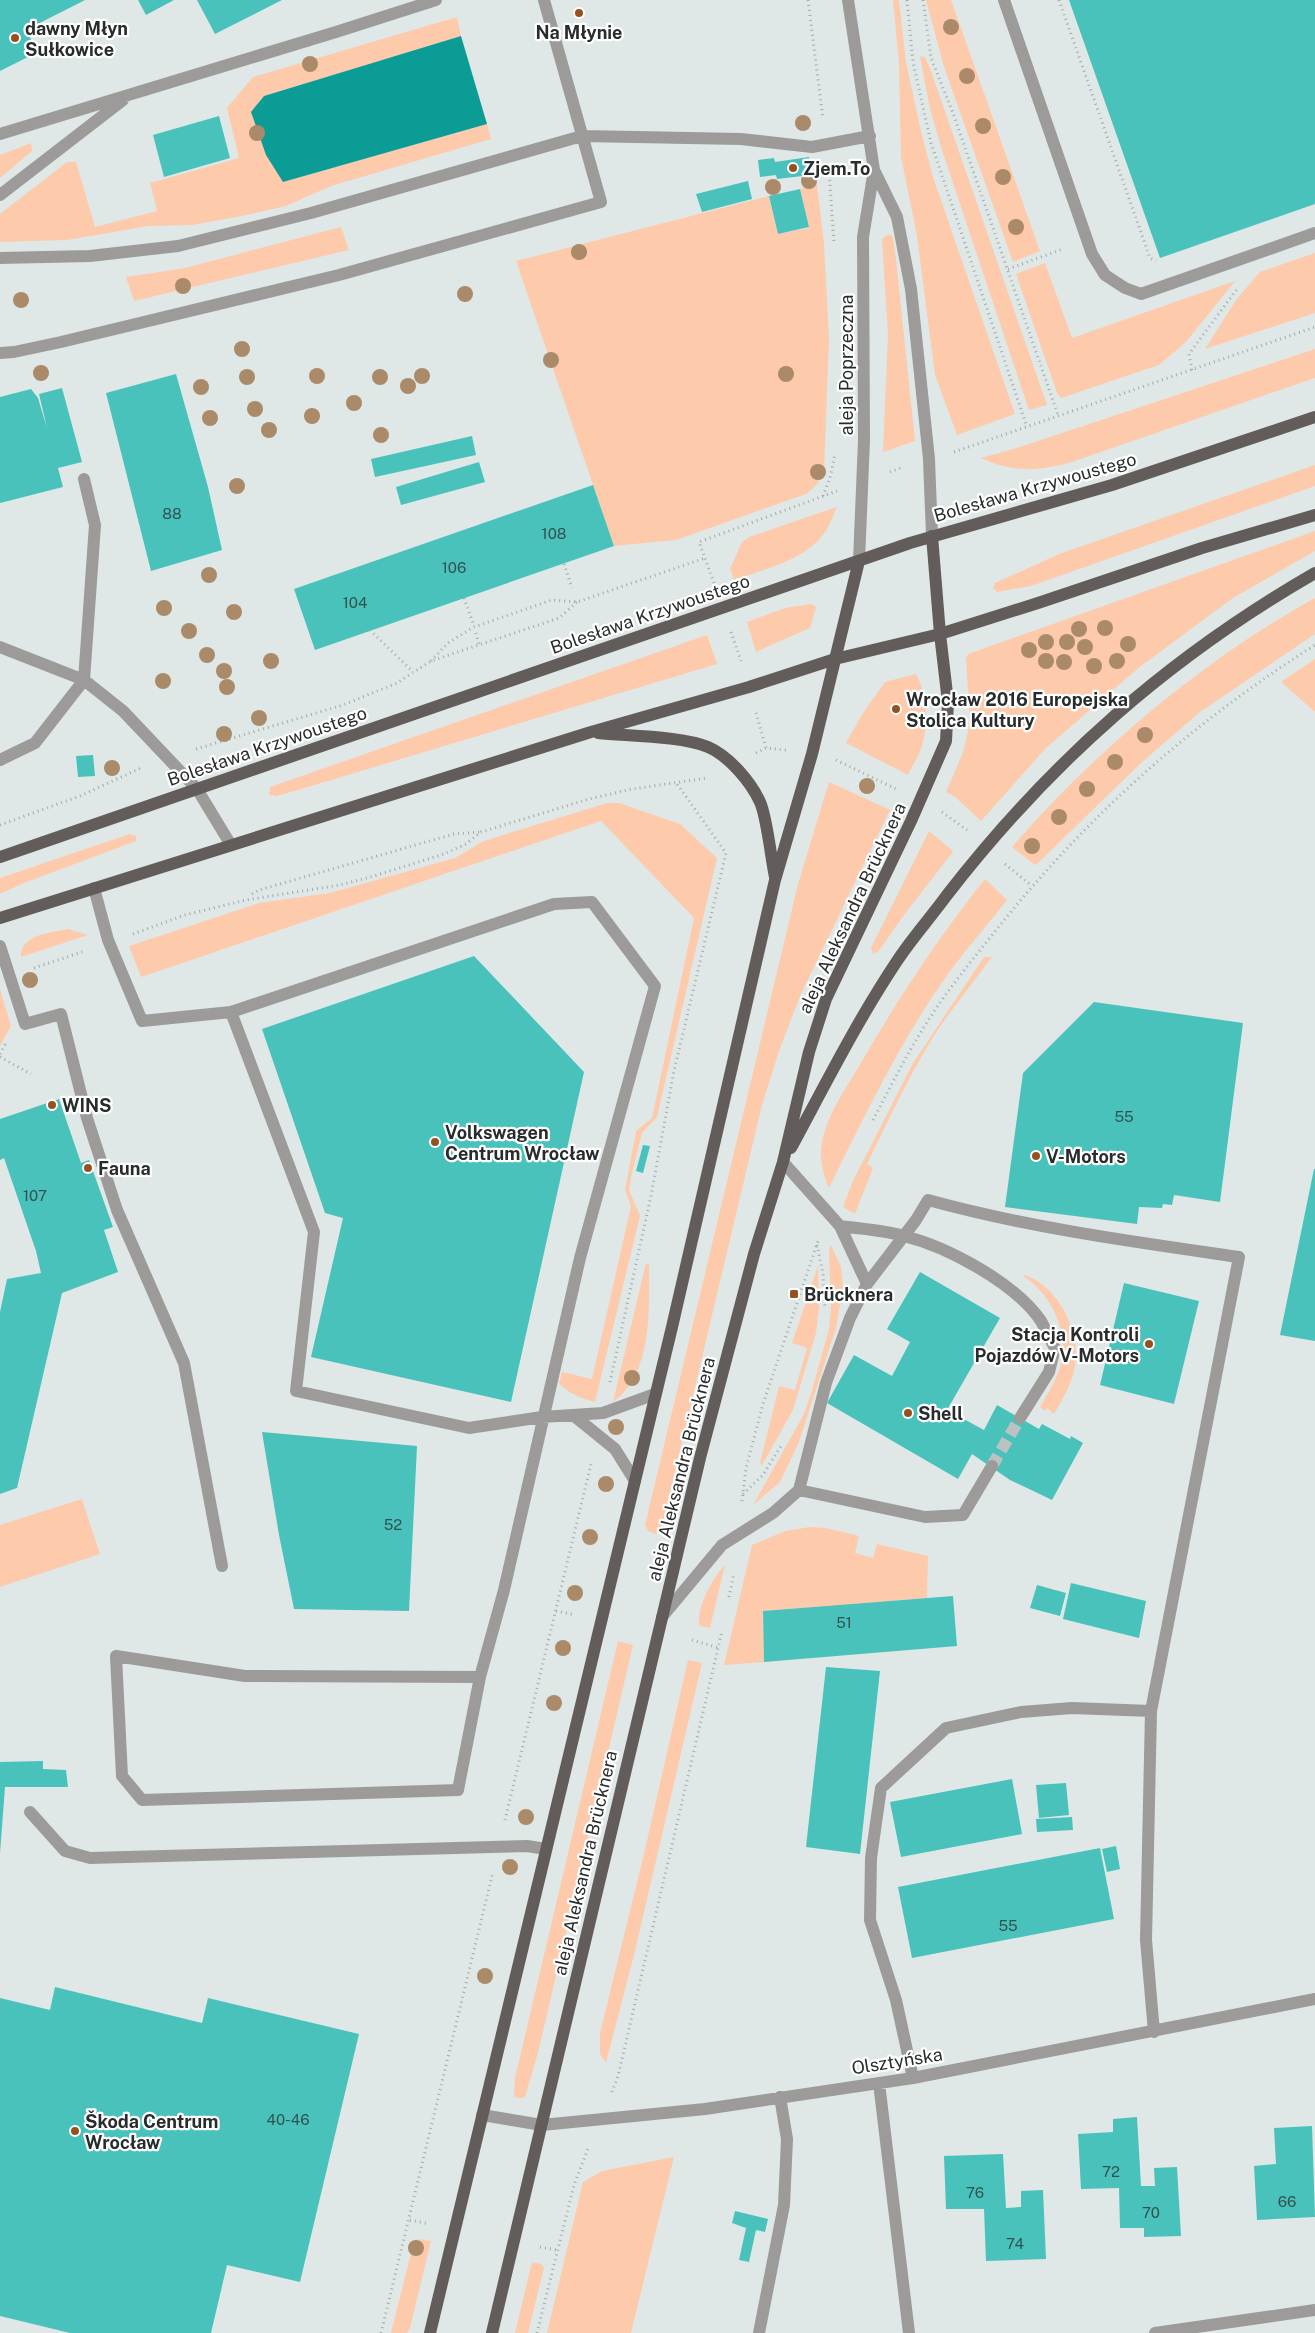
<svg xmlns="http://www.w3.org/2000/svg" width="1315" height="2333" font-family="'Public Sans',sans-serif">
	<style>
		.green { fill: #fdcbab }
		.water { fill: #0c9c96 }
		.building { fill: #49c2bb }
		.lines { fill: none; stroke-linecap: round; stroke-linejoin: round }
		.minor-tunnel { stroke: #bbc2c2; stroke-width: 12; stroke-dasharray: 12 6; stroke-linecap: butt }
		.path { stroke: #a3aaa9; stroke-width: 3; stroke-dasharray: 1 4; stroke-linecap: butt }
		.minor { stroke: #9d9b99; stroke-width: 12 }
		.major { stroke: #625d5a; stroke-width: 12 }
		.tree { fill: #aa8a68 }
		.poi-dot { fill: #93521f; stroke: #fff; stroke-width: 2 }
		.labels { text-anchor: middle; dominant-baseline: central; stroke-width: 4.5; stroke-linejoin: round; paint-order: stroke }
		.number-label { font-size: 15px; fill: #315250 }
		.poi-label { font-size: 18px; font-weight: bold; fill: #292c2c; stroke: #fff; text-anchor: start }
		.street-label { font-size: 18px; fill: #292c2c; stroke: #fff }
	</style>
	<rect width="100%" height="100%" fill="#dfe8e7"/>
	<path class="green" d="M893,0H899L906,62L920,127L933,177L1015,414L957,435L935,375L917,236L901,157L899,64Z
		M926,0H951L1040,251L1013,262L944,67Z
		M457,17L461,36L265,96L283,182L487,124L491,139L331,186L286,206L237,217L192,225L149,226L67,240L0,242V214L67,162H76L95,227L157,211L150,183L239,158L227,108L253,77Z
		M920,56L925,57L930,68L1047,405L1029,410L942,150L930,109Z
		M31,143L32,151L0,178V155Z
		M817,184L824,244L829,339L824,470C820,481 816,487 806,494L676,540L614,546L516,261L769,196L778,234L809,228L800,189Z
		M341,227L349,250L134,301L126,277L185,268Z
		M889,234L893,237L896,259L915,441L883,452L888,335L882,239Z
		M1315,253V313L1205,349L1236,300L1260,272Z
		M1045,263L1072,338L1235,281L1186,342L1159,365L1061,398L1057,393L1016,274Z
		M1315,349V378L1072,462C1039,471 1013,473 981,458L1017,448Z
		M1315,465V486L1031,586L997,592L993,588L995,583L1059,554Z
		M837,507C834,514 831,522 827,529C808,560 767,568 734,580L730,569L742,542L749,537Z
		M1315,531V551L1233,598L1141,666L1046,748L981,821L955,797L946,792L963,753L970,722L966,659L968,654Z
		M1315,598V634L1200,712L1141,763L1037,864L1035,865L1012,847C1096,750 1203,660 1315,598Z
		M811,604L816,607L810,628L756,652L747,622L785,608Z
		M707,635L717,664L298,790L276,796L269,795L270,787Z
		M1315,659V712L1281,682Z
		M916,674C927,695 929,723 922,746C919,756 912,766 908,775L846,743L863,713L885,682Z
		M829,782L890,810L801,994L779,1051L762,1105L661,1530L656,1534L648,1531L645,1525L798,884Z
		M607,803H619L680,824L717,858L657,1117L642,1133L631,1177L629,1190L640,1216L595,1402C582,1398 568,1394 559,1383L562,1372L592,1379L631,1206L625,1190L636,1131L652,1118L694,918L601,821L141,977L129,946L259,903L330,893L455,858L484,841Z
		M929,831L953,851L952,853L904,915L878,952L873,954L871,948Z
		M130,834L136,836V841L24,883L0,894V878Z
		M985,879L1007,900C985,928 961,955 941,984C897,1048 863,1119 829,1188C823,1175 819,1158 822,1143C826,1117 844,1091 858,1068C896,1002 937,939 985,879Z
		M68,929L88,935L21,957C19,935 52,932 68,929Z
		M984,957H992C974,982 954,1006 937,1031C910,1073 889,1119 867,1164L873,1168L855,1214L843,1207L853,1181L913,1063Z
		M0,989L11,1026L0,1046Z
		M831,1245L841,1267L843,1288L836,1328L799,1442L780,1482L753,1505L803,1416L811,1394L829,1329L831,1309L829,1250Z
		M646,1263L649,1265C649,1310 653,1373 613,1402Z
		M818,1266L819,1308L816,1333L793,1410L762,1465L760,1463L779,1386L795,1390L807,1348L792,1343Z
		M1025,1275C1060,1287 1083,1336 1074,1371C1070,1387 1062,1400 1054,1414L1047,1408L1045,1411L1040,1407C1048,1393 1060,1375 1062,1358C1066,1326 1050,1293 1023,1276Z
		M82,1499L100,1554L0,1587V1525Z
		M810,1527L826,1528L859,1536L855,1553L873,1558L877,1544L928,1556L927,1598L763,1611L764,1662L724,1665L752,1545L785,1531Z
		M725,1565L710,1628L700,1626C694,1612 714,1575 725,1565Z
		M618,1641L633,1645L538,2053L525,2097L520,2098L514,2097L515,2078Z
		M688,1660L702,1663L635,1951L606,2063L600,2054V2033L644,1854Z
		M674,2157L631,2333H547L583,2182L602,2171Z
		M418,2239L431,2241L410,2328L407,2333H391L414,2241Z
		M532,2262L541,2264L544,2268L528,2333H515Z"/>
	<path class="water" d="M461,36L487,124L283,182L266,155L251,112L264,96Z"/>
	<path class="building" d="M0,0H85L26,30L38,52L0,71Z
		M138,0H174L146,15Z
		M197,0H282L215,34Z
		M1069,0H1315V204L1160,258Z
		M219,116L230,158L164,177L153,135Z
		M809,157L811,175L777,179L776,175L760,177L758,160L774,158L775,162Z
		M748,181L752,199L702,212L696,194Z
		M800,189L809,227L778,234L769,196Z
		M176,374L208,487L222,550L151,571L106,393Z
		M62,388L82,462L58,468L63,487L0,503V397L31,389L38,398L47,428L39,394Z
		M472,436L476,455L375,477L371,459Z
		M479,462L485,482L401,505L396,487Z
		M593,485L614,546L315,650L294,589Z
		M93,755L95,776L78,777L76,756Z
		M474,956L584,1072L511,1402L311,1357L343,1218L325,1213L262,1029Z
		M1094,1002L1243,1023L1220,1202L1174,1195L1172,1205L1163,1204L1162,1208L1139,1207L1137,1224L1005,1207L1023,1073Z
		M59,1099L81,1163L89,1160L113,1227L104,1230L118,1272L62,1293L17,1488L0,1494V1312L7,1279L41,1273L36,1251L4,1158L0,1160V1119Z
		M643,1145L650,1146L643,1173L636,1171Z
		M1314,1169H1315V1341L1280,1335Z
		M920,1272L1000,1318L947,1410L984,1430L997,1405L1039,1429L1042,1424L1070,1439L1071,1436L1083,1443L1052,1500L1010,1480L972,1454L958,1479L827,1403L854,1355L892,1376L910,1342L887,1329Z
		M1124,1283L1199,1301L1174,1404L1100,1385Z
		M262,1432L417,1446L409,1611L294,1609L279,1535Z
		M1071,1583L1146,1601L1139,1638L1063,1619Z
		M1037,1585L1066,1593L1060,1616L1030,1608Z
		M953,1596L957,1646L764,1662L763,1611Z
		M826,1667L880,1671L860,1854L806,1847Z
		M43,1761V1769L66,1770L68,1787H5L0,1853V1762Z
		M1012,1779L1022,1834L901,1857L890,1802Z
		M1066,1783L1069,1815L1039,1818L1036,1785Z
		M1072,1817L1073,1830L1037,1832L1036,1819Z
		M1116,1846L1120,1869L1107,1872L1102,1849Z
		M1100,1848L1114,1919L912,1958L898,1887Z
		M55,1987L202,2023L208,1998L359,2034L300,2282L227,2265L211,2333H70L0,2316V1998L50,2010Z
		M1137,2117L1141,2186H1155L1154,2168L1177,2167L1181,2236L1144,2237V2228H1120L1119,2188L1081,2189L1078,2134L1113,2132V2119Z
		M1312,2126L1315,2217L1257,2220L1254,2166L1276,2164L1274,2128Z
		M1003,2154L1006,2208L1021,2207V2191L1043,2190L1046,2259L986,2261L984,2209H946L944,2156Z
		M735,2211L768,2219L765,2232L756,2230L749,2262L739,2260L746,2228L732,2223Z"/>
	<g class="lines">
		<path class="minor-tunnel" d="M992,1466L1020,1418"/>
		<path class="path" d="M808,0L823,119
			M907,0L913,62L931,143L1027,427
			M923,0L931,58L953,113L1058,415
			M1059,0L1150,258L1156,261
			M829,170L834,243
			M1008,269L1063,249
			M1192,370L1189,354L1237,289
			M954,452L1315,327
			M890,472L903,467
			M823,496L830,478L835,454
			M564,564L572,588
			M714,583L699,542L837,491
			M464,598L473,623
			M370,630L413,672
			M731,632L741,661
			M476,633L479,645
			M431,661L448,643L474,627L552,600L577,602L705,558
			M756,713L766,748
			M196,749L343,705L397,683L431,661L559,618L577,602
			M756,753L766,748L786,750
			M836,760L896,789
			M942,812L967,830
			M0,825L80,796L141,768
			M1005,864L1032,886
			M252,894L259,890L454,834L480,832
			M133,934L185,915L246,900L340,885L374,876L444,854L466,844L481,832L589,799L632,789L707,778
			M34,968L85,951
			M0,1054L7,1041
			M0,1057L31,1074
			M873,1120C890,1088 906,1055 926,1024C949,987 978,953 1005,919C1095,809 1195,721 1315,645
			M817,1245L823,1274L825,1308
			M610,1382L651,1196L674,1071L726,853L677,784
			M743,1494L763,1475L782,1444
			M742,1501L746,1468L763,1404L818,1241
			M729,1597L734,1573
			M556,1611L575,1615
			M692,1640L719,1648
			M505,1820L591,1464
			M612,2092L618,2076L722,1631
			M410,2220L429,2224
			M540,2247L556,2250
			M381,2333L493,1872
			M537,2333L574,2185L589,2146"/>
		<path class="minor" d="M848,0L874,170L863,237L864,440L859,561
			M1004,0L1092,254L1105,275L1125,288L1141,294L1315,233
			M0,134L336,32L436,0
			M874,170L897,217L911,289L929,459L932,536
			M0,195L123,100
			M0,258L90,256L178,246L311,213L582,136L741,139L812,147L870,136
			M0,353L14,352L61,342L339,275L601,202L544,0
			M0,647L84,680L123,711L197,789L231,845
			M0,760L35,743L84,680L95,525L84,479
			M94,888L108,940L142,1021L231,1012L554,904L592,902L655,986L580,1258L504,1590L480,1677L458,1790L142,1800L122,1776L116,1656L245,1676L480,1677
			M0,946L25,1024L61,1014L87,1118L117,1210L184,1363L222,1566
			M231,1012L314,1232L296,1391L469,1428L542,1417L603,1413L655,1394
			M783,1162L840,1226L867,1284
			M840,1226C861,1229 883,1230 904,1236C948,1247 1015,1283 1041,1321C1046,1330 1050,1340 1055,1348L1049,1372L1020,1418
			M573,1415L615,1449L635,1481
			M799,1490L925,1517L963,1515L992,1466
			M662,1617L722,1545L773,1513L799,1490L826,1383L850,1318L867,1284L916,1220L928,1200C1030,1228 1135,1242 1239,1257L1151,1711
			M30,1812L65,1851L90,1858L527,1846L546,1849
			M913,2078L896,2000L870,1920L871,1858L881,1788L946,1728L1021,1712L1072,1708L1151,1711L1146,1940L1154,2032
			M879,2083L909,2333
			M482,2115L542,2125L705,2109L913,2078L1315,1999
			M759,2333L784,2205L787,2139L780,2097
			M1155,2333L1315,2310"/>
		<path class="major" d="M598,733C628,736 682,736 708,747C729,756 751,782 760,802C767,817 771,859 775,877
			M0,857L910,543L1112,485L1315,417
			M0,918L591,732L749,687L835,659L940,634L1038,603L1202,548L1315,515
			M791,1148C825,1085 857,1021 897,961C912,938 931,917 947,895C1050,762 1169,657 1315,573
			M430,2333L672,1327L775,880L812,754L859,561
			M492,2333L700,1458L754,1254L783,1162L809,1052L826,999L911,821L946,741L948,702L940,634L932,536"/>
	</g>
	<g class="tree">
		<circle cx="951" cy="27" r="8"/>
		<circle cx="310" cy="64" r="8"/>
		<circle cx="967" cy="76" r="8"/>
		<circle cx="803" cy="123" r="8"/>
		<circle cx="983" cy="126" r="8"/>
		<circle cx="257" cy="133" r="8"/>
		<circle cx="1003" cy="177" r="8"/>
		<circle cx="809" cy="181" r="8"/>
		<circle cx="773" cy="187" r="8"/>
		<circle cx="1016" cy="227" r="8"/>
		<circle cx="579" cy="252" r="8"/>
		<circle cx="183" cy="286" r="8"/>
		<circle cx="465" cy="294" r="8"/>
		<circle cx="21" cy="300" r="8"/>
		<circle cx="242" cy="349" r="8"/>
		<circle cx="551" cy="360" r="8"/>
		<circle cx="41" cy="373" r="8"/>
		<circle cx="786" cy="374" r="8"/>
		<circle cx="317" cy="376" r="8"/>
		<circle cx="422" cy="376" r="8"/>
		<circle cx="247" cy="377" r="8"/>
		<circle cx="380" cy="377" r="8"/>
		<circle cx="408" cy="386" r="8"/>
		<circle cx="201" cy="387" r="8"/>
		<circle cx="354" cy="403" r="8"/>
		<circle cx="255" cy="409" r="8"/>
		<circle cx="312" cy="416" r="8"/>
		<circle cx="210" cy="418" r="8"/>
		<circle cx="269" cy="430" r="8"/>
		<circle cx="381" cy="435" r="8"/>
		<circle cx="818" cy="472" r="8"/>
		<circle cx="237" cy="486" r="8"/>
		<circle cx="209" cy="575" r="8"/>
		<circle cx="164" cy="608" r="8"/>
		<circle cx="234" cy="612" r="8"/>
		<circle cx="1105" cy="628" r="8"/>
		<circle cx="1079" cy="629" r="8"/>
		<circle cx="189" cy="631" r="8"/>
		<circle cx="1046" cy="642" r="8"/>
		<circle cx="1067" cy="642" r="8"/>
		<circle cx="1128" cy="644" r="8"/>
		<circle cx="1085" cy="647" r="8"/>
		<circle cx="1029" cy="650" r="8"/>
		<circle cx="207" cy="655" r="8"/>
		<circle cx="271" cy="661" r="8"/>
		<circle cx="1046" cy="661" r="8"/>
		<circle cx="1117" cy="661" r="8"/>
		<circle cx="1064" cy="662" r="8"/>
		<circle cx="1094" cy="666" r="8"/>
		<circle cx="224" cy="671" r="8"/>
		<circle cx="163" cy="681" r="8"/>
		<circle cx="227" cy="687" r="8"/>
		<circle cx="259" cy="718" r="8"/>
		<circle cx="224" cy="734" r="8"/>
		<circle cx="1145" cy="735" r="8"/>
		<circle cx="1115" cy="762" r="8"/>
		<circle cx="112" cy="768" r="8"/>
		<circle cx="867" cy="786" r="8"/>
		<circle cx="1087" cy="789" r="8"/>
		<circle cx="1059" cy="817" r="8"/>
		<circle cx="1032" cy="846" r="8"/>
		<circle cx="30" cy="980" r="8"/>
		<circle cx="632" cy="1378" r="8"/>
		<circle cx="616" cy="1427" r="8"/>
		<circle cx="606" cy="1484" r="8"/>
		<circle cx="590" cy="1537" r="8"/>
		<circle cx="575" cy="1593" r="8"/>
		<circle cx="563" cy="1648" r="8"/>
		<circle cx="554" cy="1703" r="8"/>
		<circle cx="526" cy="1817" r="8"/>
		<circle cx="510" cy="1867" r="8"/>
		<circle cx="485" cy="1976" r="8"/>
		<circle cx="416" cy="2248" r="8"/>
	</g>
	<g class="poi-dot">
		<circle cx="579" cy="13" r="5"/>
		<circle cx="15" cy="38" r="5"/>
		<circle cx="793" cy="168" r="5"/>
		<circle cx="896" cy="709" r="5"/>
		<circle cx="52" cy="1105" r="5"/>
		<circle cx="435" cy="1142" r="5"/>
		<circle cx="1036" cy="1156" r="5"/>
		<circle cx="88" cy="1168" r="5"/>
		<rect x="789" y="1289" width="10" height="10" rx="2.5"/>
		<circle cx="1149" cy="1344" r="5"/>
		<circle cx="908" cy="1413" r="5"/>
		<circle cx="75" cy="2131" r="5"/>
	</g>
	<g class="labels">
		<g class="number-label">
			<text x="172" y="513">88</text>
			<text x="554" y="533">108</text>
			<text x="454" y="567">106</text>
			<text x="355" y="602">104</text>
			<text x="1124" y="1116">55</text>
			<text x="35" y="1195">107</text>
			<text x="393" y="1524">52</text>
			<text x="844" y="1622">51</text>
			<text x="1008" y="1925">55</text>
			<text x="288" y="2119">40-46</text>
			<text x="1111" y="2171">72</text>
			<text x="975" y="2192">76</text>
			<text x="1287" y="2201">66</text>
			<text x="1151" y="2212">70</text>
			<text x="1015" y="2243">74</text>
		</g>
		<g class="poi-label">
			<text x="25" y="28">dawny Młyn<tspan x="25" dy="21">Sułkowice</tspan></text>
			<text x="579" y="32" text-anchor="middle">Na Młynie</text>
			<text x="803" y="168">Zjem.To</text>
			<text x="906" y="699">Wrocław 2016 Europejska<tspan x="906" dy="21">Stolica Kultury</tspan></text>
			<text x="62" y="1105">WINS</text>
			<text x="445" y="1132">Volkswagen<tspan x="445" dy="21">Centrum Wrocław</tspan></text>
			<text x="1046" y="1156">V-Motors</text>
			<text x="98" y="1168">Fauna</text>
			<text x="804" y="1294">Brücknera</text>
			<text x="1139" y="1334" text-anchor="end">Stacja Kontroli<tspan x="1139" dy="21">Pojazdów V-Motors</tspan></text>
			<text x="918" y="1413">Shell</text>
			<text x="85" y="2121">Škoda Centrum<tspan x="85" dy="21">Wrocław</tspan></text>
		</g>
		<g class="street-label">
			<text transform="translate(846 365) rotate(-90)">aleja Poprzeczna</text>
			<text transform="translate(1035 487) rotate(-16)">Bolesława Krzywoustego</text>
			<text transform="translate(650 614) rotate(-19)">Bolesława Krzywoustego</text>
			<text transform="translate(267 746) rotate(-19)">Bolesława Krzywoustego</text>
			<text transform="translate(852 908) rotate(-65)">aleja Aleksandra Brücknera</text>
			<text transform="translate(681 1469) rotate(-76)">aleja Aleksandra Brücknera</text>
			<text transform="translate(585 1863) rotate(-77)">aleja Aleksandra Brücknera</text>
			<text transform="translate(897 2061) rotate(-9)">Olsztyńska</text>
		</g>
	</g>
</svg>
